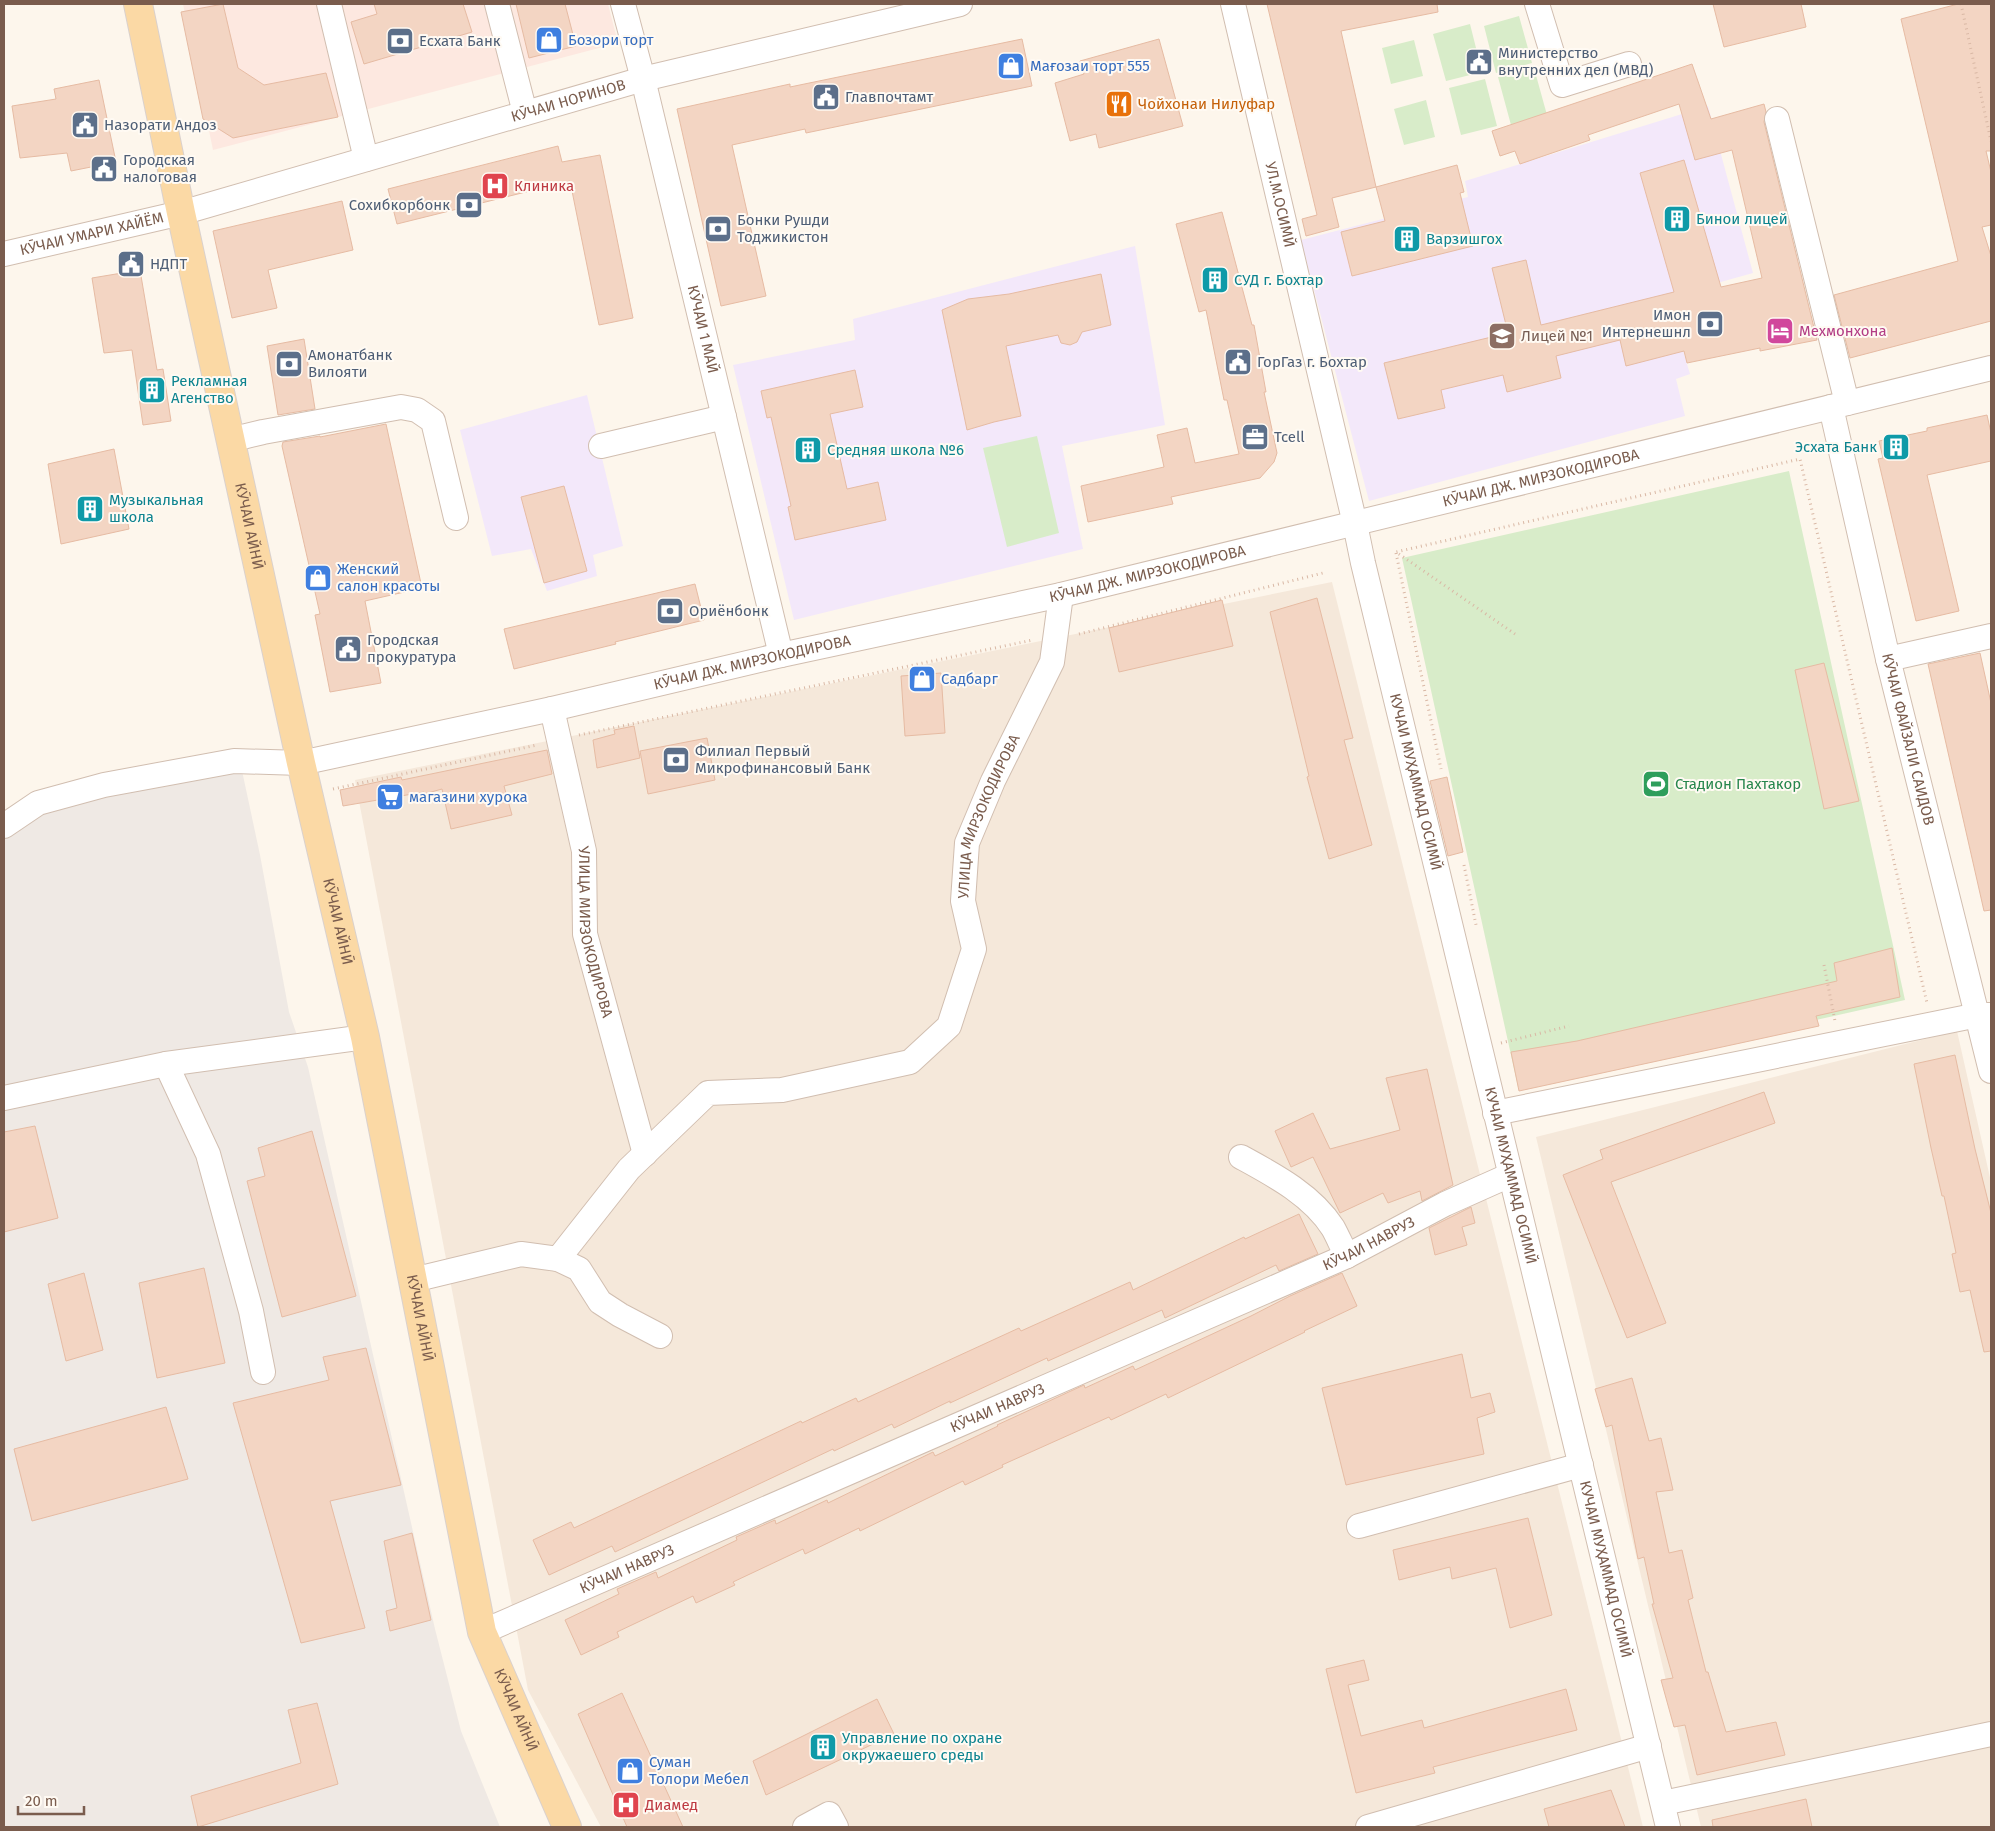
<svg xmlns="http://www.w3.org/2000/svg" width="1995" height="1831" font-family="'Fira Sans',sans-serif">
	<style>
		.residential { fill: #f5e8da }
		.commercial { fill: #fde8e0 }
		.industrial { fill: #efe9e4 }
		.education { fill: #f3e8fa }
		.green { fill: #d8ecc9 }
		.building { fill: #f3d5c3; stroke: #e6bba3 }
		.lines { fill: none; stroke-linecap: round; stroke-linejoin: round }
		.minor-casing { stroke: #d1beb0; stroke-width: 26 }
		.major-casing { stroke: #dad1cd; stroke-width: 30 }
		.path { stroke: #d9b8a5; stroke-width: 3; stroke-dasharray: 1 4; stroke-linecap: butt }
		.minor { stroke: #fff; stroke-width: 24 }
		.major { stroke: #fbd9a5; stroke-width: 28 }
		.labels { text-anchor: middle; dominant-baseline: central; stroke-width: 4; stroke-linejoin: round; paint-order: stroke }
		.shop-label { font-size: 15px; fill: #366cbe; stroke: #fffaf3; text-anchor: start }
		.service-label { font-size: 15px; fill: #4e5e75; stroke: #fffaf3; text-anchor: start }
		.street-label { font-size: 15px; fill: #7a5c4d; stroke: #fffaf3 }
		.food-label { font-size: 15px; fill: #c56008; stroke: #fffaf3; text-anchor: start }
		.health-label { font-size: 15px; fill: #be3a42; stroke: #fffaf3; text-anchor: start }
		.culture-label { font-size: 15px; fill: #0d838f; stroke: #fffaf3; text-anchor: start }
		.hotel-label { font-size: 15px; fill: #b23c85; stroke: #fffaf3; text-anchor: start }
		.education-label { font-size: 15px; fill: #785e54; stroke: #fffaf3; text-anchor: start }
		.leisure-label { font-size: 15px; fill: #27864d; stroke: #fffaf3; text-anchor: start }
	</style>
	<rect width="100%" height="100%" fill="#fdf6ec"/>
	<path class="residential" d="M1332,582L1643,1827H601L528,1690L355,780Z
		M1957,1031L1991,1182V1827H1701L1536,1137Z"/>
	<path class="commercial" d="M183,4H608L618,43L213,150Z"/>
	<path class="industrial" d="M241,766L260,855L289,1012L308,1067L435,1629L461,1731L500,1827H4V829L106,773Z"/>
	<path class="education" d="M1708,106L1753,273L1667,297L1690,374L1676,379L1685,416L1369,501L1301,240L1468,197L1465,181Z
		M1135,246L1165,425L1062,446L1083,549L794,620L733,365L855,340L853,319Z
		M587,395L623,546L593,555L597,576L547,591L531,549L492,556L460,430Z"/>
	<path class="green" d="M1519,16L1532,63L1496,73L1484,26Z
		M1470,24L1482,72L1446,81L1433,34Z
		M1414,40L1423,76L1391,84L1382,48Z
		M1534,68L1547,115L1511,125L1498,77Z
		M1485,79L1497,126L1461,135L1449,88Z
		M1426,100L1435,137L1404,145L1394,109Z
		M1037,436L1059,533L1007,547L983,448Z
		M1789,471L1905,1000L1518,1087L1402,558Z"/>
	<path class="building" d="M223,4L238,68L264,85L326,73L338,117L233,138L203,119L181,12Z
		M374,4H463L472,32L364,64L351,22L377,14Z
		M516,4H565L576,46L529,58Z
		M1267,4H1437L1438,12L1341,31L1376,187L1332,198L1339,227L1306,236L1302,219L1317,215Z
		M1713,4H1801L1806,27L1724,47Z
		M1958,4H1991V151H1986L1991,172V225L1982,227L1991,256V321L1850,358L1834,295L1958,261L1901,19Z
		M1022,39L1032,86L806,133L805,129L732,145L766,296L721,306L677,109L790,84V87Z
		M1159,39L1183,126L1099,148L1096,134L1070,141L1055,83L1084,74L1080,61Z
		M1692,64L1711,119L1764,104L1766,112L1764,122L1817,340L1760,351V348L1687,363L1684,351L1626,366L1620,340L1556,356L1561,378L1507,392L1503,375L1441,390L1445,408L1398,419L1384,363L1508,333L1492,268L1526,260L1541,325L1674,292L1640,173L1684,160L1721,287L1762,278L1732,150L1695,160L1679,104L1588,135L1590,140L1520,164L1515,151L1500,156L1492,131Z
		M99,80L116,162L71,171L67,153L20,158L12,106L56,99L54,89Z
		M558,146L562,162L600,155L633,318L599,325L570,181L397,224L388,189Z
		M1457,165L1464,192L1460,193L1473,246L1352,276L1341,232L1385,221L1376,187Z
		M342,201L353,250L268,270L277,308L232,318L213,231Z
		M1222,212L1252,325H1254L1266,392H1264L1277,453L1274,462L1260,478L1171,497L1173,504L1088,522L1081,486L1164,467L1157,435L1187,428L1195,463L1239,454L1227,400H1224L1206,310L1199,312L1176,224Z
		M140,270L157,370L163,369L171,421L143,425L132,350L104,353L92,278Z
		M1101,274L1111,325L1082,332L1077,342L1070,345L1061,343L1058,335L1006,346L1021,416L994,422L967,430L942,310L968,299L1009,294Z
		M304,339L315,409L278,415L267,346Z
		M855,370L863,407L830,414L847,489L878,482L886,520L795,540L788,507L791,506L771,417L767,418L761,391Z
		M1987,415L1991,433V461L1927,475L1959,611L1916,621L1878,459L1883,458L1879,441L1927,431V428Z
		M386,424L422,588L365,601L381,683L330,692L315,615L320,614L282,446L283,442L320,436V437Z
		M114,449L129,529L61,544L48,464Z
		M564,486L587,571L544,583L521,497Z
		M695,584L704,620L615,642L616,644L514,669L504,629Z
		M1317,598L1353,738L1344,740L1372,845L1329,859L1307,777L1309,776L1270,612Z
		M1222,600L1233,646L1119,672L1109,628Z
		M1980,653L1991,703V910L1984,911L1928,664Z
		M1824,663L1859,801L1824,809L1795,670Z
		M941,673L945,733L905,736L901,676Z
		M634,726L640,758L597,768L593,740L615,734L614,730Z
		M707,738L715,780L648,794L640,751Z
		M547,750L552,774L504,786L512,815L451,829L442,789L424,794V792L343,806L340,790L401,777L402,780Z
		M1447,777L1463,852L1448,856L1430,781Z
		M1892,948L1900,997L1816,1016L1819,1026L1519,1091L1511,1052L1577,1041L1837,981L1834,963Z
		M1955,1055L1975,1149L1991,1213V1351L1984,1352L1970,1290L1960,1292L1952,1254L1956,1253L1944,1196H1942L1931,1148L1914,1064Z
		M1427,1069L1453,1185L1422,1201L1420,1191L1388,1203L1383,1193L1340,1213L1313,1157L1291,1167L1275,1131L1313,1113L1330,1149L1400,1130L1386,1078Z
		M1764,1092L1775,1123L1611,1182L1666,1323L1627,1338L1563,1175L1603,1159L1600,1150Z
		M35,1126L58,1218L4,1232V1132Z
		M312,1131L356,1296L282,1317L247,1181L265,1176L258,1148Z
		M1471,1207L1475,1223L1462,1227L1467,1245L1435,1255L1429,1228Z
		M1299,1214L1318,1254L1279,1271L1276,1265L1165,1318L1162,1310L1048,1361L1047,1358L950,1403V1401L894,1428L892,1424L834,1451L833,1449L615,1552L612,1546L549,1575L533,1540L571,1522L574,1528L801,1421L802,1423L856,1398L858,1402L1019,1328L1021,1331L1130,1282L1133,1290L1244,1237L1245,1239Z
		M204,1268L225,1363L157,1378L139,1283Z
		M84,1273L103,1350L66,1361L48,1284Z
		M1342,1273L1357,1306L1304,1331L1305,1332L1168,1398L1166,1394L1111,1420L1109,1417L1002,1465L1003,1467L965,1485L963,1481L860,1531L859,1528L805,1554L803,1549L733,1582L735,1585L696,1603L693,1596L617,1632L619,1637L581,1655L565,1620L619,1594L617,1589L656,1572L658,1578L737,1540L736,1537L752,1530L775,1520L776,1524L827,1500L828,1503L933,1452L935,1456L998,1426L997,1425L1084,1385L1085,1388L1133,1366L1135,1370L1251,1316L1290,1296Z
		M366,1348L401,1485L330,1501L365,1628L301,1643L233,1403L329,1380L323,1357Z
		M1462,1354L1471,1398L1490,1393L1495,1412L1477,1418L1484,1454L1346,1485L1322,1388Z
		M1632,1378L1649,1441L1661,1438L1673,1490L1656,1492L1669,1553L1682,1550L1693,1598L1688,1600L1706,1672H1708L1726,1732L1776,1722L1785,1755L1697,1775L1685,1725L1674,1727L1661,1680L1673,1678L1652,1604H1654L1644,1557L1638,1559L1612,1425L1606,1427L1595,1389Z
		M166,1407L188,1479L32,1521L14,1449Z
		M1528,1518L1552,1615L1510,1628L1496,1568L1452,1579L1450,1567L1399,1580L1393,1550Z
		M412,1533L431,1620L390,1631L386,1611L397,1608L384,1541Z
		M1364,1660L1369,1680L1348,1685L1361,1736L1422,1720L1424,1728L1566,1689L1577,1730L1433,1767L1435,1773L1356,1793L1326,1669Z
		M622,1693L683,1827H627L578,1714Z
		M877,1699L894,1734L766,1795L753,1761Z
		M317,1703L338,1784L198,1827L191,1796L301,1763L288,1710Z
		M1611,1790L1625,1827H1549L1544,1809Z
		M1806,1799L1812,1827H1713L1712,1820Z"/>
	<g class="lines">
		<g class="minor-casing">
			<g id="minor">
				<path d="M329,4L366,159"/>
				<path d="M497,4L525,113"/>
				<path id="s1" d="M623,4L643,79L781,655"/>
				<path id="s2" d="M1233,4L1355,524L1363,563L1668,1827"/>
				<path d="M1537,4L1562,85L1629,64"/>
				<path d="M1777,119L1847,403"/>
				<path id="s3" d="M4,254L181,213L643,79L960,4"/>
				<path id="s4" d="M1831,407L1888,659L1991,1071"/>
				<path d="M230,440L263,432L401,407L417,410L433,421L456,518"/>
				<path d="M601,446L724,417"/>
				<path d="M1888,659L1991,636"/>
				<path id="s5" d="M552,709L584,851L585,934L645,1154"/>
				<path id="s6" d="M4,826L38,803L104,785L234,761L301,763L552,709L781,655L1061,595L1991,368"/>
				<path d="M166,1064L208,1154L251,1311L263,1372"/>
				<path d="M4,1098L166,1064L365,1037"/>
				<path d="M1495,1113L1978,1015H1991"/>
				<path d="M1241,1157C1274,1175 1312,1195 1333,1228C1338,1237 1342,1247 1347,1256"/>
				<path id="s7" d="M558,1259L629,1169L708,1093L782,1090L910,1062L949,1026L974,949L963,901L967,843L993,781L1052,662L1061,595"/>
				<path d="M413,1280L521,1254L558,1259L579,1269L600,1302L620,1315L660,1336"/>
				<path d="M1359,1526L1581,1465"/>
				<path id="s8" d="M482,1632L1347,1256L1445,1204L1510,1175"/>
				<path d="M1663,1803L1991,1734"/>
				<path d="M805,1827L829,1814L836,1827"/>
				<path d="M1368,1827L1649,1746"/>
			</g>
		</g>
		<g class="major-casing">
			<g id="major">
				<path id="s9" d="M138,4L181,213L301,763L365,1037L482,1632L567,1827"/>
			</g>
		</g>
		<path class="path" d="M1961,4L1991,141
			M1396,553L1441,769
			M1079,634L1323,573
			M1515,634L1396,552L1800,459L1927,1003
			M579,735L1033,640
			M333,789L537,745
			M1464,865L1476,925
			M1824,965L1835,1021
			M1501,1043L1569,1026"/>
		<use href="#minor" class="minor"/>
		<use href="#major" class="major"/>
	</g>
	<defs>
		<g id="shop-square" transform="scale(1.4375)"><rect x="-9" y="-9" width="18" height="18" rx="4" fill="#3f7fe0" stroke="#fffaf3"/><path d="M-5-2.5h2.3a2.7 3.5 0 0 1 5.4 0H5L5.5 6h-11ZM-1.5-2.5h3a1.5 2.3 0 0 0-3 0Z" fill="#fff"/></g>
		<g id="bank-square" transform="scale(1.4375)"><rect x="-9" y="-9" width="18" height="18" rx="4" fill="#5c6f8a" stroke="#fffaf3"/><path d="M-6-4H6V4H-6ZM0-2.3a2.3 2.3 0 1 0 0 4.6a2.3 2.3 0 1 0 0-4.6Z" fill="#fff"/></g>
		<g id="civic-square" transform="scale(1.4375)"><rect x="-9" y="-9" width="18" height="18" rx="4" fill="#5c6f8a" stroke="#fffaf3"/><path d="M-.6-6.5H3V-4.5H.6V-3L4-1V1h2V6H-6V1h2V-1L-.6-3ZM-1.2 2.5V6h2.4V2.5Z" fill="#fff"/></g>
		<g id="restaurant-square" transform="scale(1.4375)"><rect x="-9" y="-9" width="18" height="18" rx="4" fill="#e8710a" stroke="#fffaf3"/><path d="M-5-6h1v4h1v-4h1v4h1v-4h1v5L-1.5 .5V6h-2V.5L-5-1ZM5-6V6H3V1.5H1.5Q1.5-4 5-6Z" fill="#fff"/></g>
		<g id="hospital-square" transform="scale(1.4375)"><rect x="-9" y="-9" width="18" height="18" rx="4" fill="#e0444e" stroke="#fffaf3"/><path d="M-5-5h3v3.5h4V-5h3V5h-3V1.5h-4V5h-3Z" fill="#fff"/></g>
		<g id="building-square" transform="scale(1.4375)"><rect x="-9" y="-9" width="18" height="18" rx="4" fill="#0f9aa8" stroke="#fffaf3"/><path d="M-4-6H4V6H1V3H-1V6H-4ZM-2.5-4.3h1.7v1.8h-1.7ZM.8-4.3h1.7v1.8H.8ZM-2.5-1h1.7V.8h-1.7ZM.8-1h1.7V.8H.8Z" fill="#fff"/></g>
		<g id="hotel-square" transform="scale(1.4375)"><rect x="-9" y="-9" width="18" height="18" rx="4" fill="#d1479c" stroke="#fffaf3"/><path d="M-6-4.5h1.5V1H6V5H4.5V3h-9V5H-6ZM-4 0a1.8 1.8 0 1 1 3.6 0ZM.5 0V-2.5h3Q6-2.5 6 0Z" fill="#fff"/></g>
		<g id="school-square" transform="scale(1.4375)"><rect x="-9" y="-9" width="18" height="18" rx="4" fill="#8d6e63" stroke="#fffaf3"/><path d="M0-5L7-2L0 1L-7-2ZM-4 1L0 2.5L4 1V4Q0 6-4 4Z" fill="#fff"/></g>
		<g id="office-square" transform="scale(1.4375)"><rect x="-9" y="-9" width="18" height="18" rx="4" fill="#5c6f8a" stroke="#fffaf3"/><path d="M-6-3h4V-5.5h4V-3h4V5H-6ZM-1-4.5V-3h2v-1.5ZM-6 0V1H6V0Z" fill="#fff"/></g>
		<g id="stadium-square" transform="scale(1.4375)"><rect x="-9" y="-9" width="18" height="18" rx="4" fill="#2e9e5b" stroke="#fffaf3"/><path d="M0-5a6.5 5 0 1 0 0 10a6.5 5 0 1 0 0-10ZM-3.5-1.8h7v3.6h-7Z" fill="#fff"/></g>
		<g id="supermarket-square" transform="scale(1.4375)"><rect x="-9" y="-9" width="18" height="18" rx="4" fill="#3f7fe0" stroke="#fffaf3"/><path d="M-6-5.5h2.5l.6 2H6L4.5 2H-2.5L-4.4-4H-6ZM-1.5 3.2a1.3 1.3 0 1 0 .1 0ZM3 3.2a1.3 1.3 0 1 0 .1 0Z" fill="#fff"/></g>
	</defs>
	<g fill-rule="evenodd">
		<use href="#shop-square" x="549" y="40"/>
		<use href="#bank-square" x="400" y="41"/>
		<use href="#civic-square" x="1479" y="62"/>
		<use href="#shop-square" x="1011" y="66"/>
		<use href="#civic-square" x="826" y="97"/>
		<use href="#restaurant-square" x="1119" y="104"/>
		<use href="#civic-square" x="85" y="125"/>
		<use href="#civic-square" x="104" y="169"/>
		<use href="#hospital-square" x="495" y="186"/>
		<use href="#bank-square" x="469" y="205"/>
		<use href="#building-square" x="1677" y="219"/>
		<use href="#bank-square" x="718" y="229"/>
		<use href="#building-square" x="1407" y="239"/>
		<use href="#civic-square" x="131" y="264"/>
		<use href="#building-square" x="1215" y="280"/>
		<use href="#bank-square" x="1710" y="324"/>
		<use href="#hotel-square" x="1780" y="331"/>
		<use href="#school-square" x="1502" y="336"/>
		<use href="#civic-square" x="1238" y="362"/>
		<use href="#bank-square" x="289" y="364"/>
		<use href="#building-square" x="152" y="390"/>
		<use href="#office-square" x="1255" y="437"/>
		<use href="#building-square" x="1896" y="447"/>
		<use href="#building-square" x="808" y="450"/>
		<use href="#building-square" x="90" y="509"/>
		<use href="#shop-square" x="318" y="578"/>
		<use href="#bank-square" x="670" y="611"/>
		<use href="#civic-square" x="348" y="649"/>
		<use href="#shop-square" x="922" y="679"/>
		<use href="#bank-square" x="676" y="760"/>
		<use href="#stadium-square" x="1656" y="784"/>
		<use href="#supermarket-square" x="390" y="797"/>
		<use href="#building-square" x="823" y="1747"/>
		<use href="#shop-square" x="630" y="1771"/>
		<use href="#hospital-square" x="626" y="1805"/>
	</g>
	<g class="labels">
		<g class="shop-label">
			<text x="568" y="40">Бозори торт</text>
			<text x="1030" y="66">Мағозаи торт 555</text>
			<text x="337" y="569">Женский<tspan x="337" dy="17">салон красоты</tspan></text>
			<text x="941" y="679">Садбарг</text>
			<text x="409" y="797">магазини хурока</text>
			<text x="649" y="1762">Суман<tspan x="649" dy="17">Толори Мебел</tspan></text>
		</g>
		<g class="service-label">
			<text x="419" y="41">Есхата Банк</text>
			<text x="1498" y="53">Министерство<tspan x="1498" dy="17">внутренних дел (МВД)</tspan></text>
			<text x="845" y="97">Главпочтамт</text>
			<text x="104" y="125">Назорати Андоз</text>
			<text x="123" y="160">Городская<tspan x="123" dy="17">налоговая</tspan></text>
			<text x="450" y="205" text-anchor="end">Сохибкорбонк</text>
			<text x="737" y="220">Бонки Рушди<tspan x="737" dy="17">Тоджикистон</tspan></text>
			<text x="150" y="264">НДПТ</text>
			<text x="1691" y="315" text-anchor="end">Имон<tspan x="1691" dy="17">Интернешнл</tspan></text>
			<text x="308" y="355">Амонатбанк<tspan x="308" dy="17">Вилояти</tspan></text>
			<text x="1257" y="362">ГорГаз г. Бохтар</text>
			<text x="1274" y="437">Tcell</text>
			<text x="689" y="611">Ориёнбонк</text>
			<text x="367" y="640">Городская<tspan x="367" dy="17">прокуратура</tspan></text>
			<text x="695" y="751">Филиал Первый<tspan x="695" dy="17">Микрофинансовый Банк</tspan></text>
		</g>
		<g class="street-label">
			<text stroke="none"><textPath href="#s3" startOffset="585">КӮЧАИ НОРИНОВ</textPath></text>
			<text stroke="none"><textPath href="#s2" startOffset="206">УЛ.М.ОСИМЙ</textPath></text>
			<text stroke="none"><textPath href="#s3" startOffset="90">КӮЧАИ УМАРИ ХАЙЁМ</textPath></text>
			<text stroke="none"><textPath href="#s1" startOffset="335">КӮЧАИ 1 МАЙ</textPath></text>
			<text stroke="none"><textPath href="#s6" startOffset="1581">КӮЧАИ ДЖ. МИРЗОКОДИРОВА</textPath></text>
			<text stroke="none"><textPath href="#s9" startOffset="534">КӮЧАИ АЙНӢ</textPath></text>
			<text stroke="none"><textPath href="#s6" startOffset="1176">КӮЧАИ ДЖ. МИРЗОКОДИРОВА</textPath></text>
			<text stroke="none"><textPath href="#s6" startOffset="771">КӮЧАИ ДЖ. МИРЗОКОДИРОВА</textPath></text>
			<text stroke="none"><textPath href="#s4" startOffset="341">КӮЧАИ ФАЙЗАЛИ САИДОВ</textPath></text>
			<text stroke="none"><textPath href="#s2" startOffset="799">КУЧАИ МУҲАММАД ОСИМЙ</textPath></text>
			<text stroke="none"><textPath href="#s7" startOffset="702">УЛИЦА МИРЗОКОДИРОВА</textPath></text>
			<text stroke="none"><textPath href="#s9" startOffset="939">КӮЧАИ АЙНӢ</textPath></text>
			<text stroke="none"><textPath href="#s5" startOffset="228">УЛИЦА МИРЗОКОДИРОВА</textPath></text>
			<text stroke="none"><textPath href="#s2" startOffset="1204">КУЧАИ МУҲАММАД ОСИМЙ</textPath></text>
			<text stroke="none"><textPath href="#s8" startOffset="968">КӮЧАИ НАВРУЗ</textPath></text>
			<text stroke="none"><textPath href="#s9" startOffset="1344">КӮЧАИ АЙНӢ</textPath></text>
			<text stroke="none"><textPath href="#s8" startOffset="562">КӮЧАИ НАВРУЗ</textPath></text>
			<text stroke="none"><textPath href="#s8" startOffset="158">КӮЧАИ НАВРУЗ</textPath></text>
			<text stroke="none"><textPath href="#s2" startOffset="1609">КУЧАИ МУҲАММАД ОСИМЙ</textPath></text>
			<text stroke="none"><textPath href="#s9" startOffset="1749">КӮЧАИ АЙНӢ</textPath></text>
		</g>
		<g class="food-label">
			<text x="1138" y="104">Чойхонаи Нилуфар</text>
		</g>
		<g class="health-label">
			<text x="514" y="186">Клиника</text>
			<text x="645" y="1805">Диамед</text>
		</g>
		<g class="culture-label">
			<text x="1696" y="219">Бинои лицей</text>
			<text x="1426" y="239">Варзишгох</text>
			<text x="1234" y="280">СУД г. Бохтар</text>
			<text x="171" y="381">Рекламная<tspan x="171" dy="17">Агенство</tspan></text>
			<text x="1877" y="447" text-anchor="end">Эсхата Банк</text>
			<text x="827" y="450">Средняя школа №6</text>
			<text x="109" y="500">Музыкальная<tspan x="109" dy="17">школа</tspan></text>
			<text x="842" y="1738">Управление по охране<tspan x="842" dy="17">окружаешего среды</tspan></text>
		</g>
		<g class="hotel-label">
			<text x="1799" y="331">Мехмонхона</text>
		</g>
		<g class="education-label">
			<text x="1521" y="336">Лицей №1</text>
		</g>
		<g class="leisure-label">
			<text x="1675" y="784">Стадион Пахтакор</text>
		</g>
	</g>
	<rect width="1995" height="1831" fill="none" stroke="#7a5c4d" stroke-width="10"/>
	<path d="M18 1806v8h66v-8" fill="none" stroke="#7a5c4d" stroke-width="2.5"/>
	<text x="25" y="1806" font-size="15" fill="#7a5c4d" stroke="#fffaf3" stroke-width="4" paint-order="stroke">20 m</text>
</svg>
